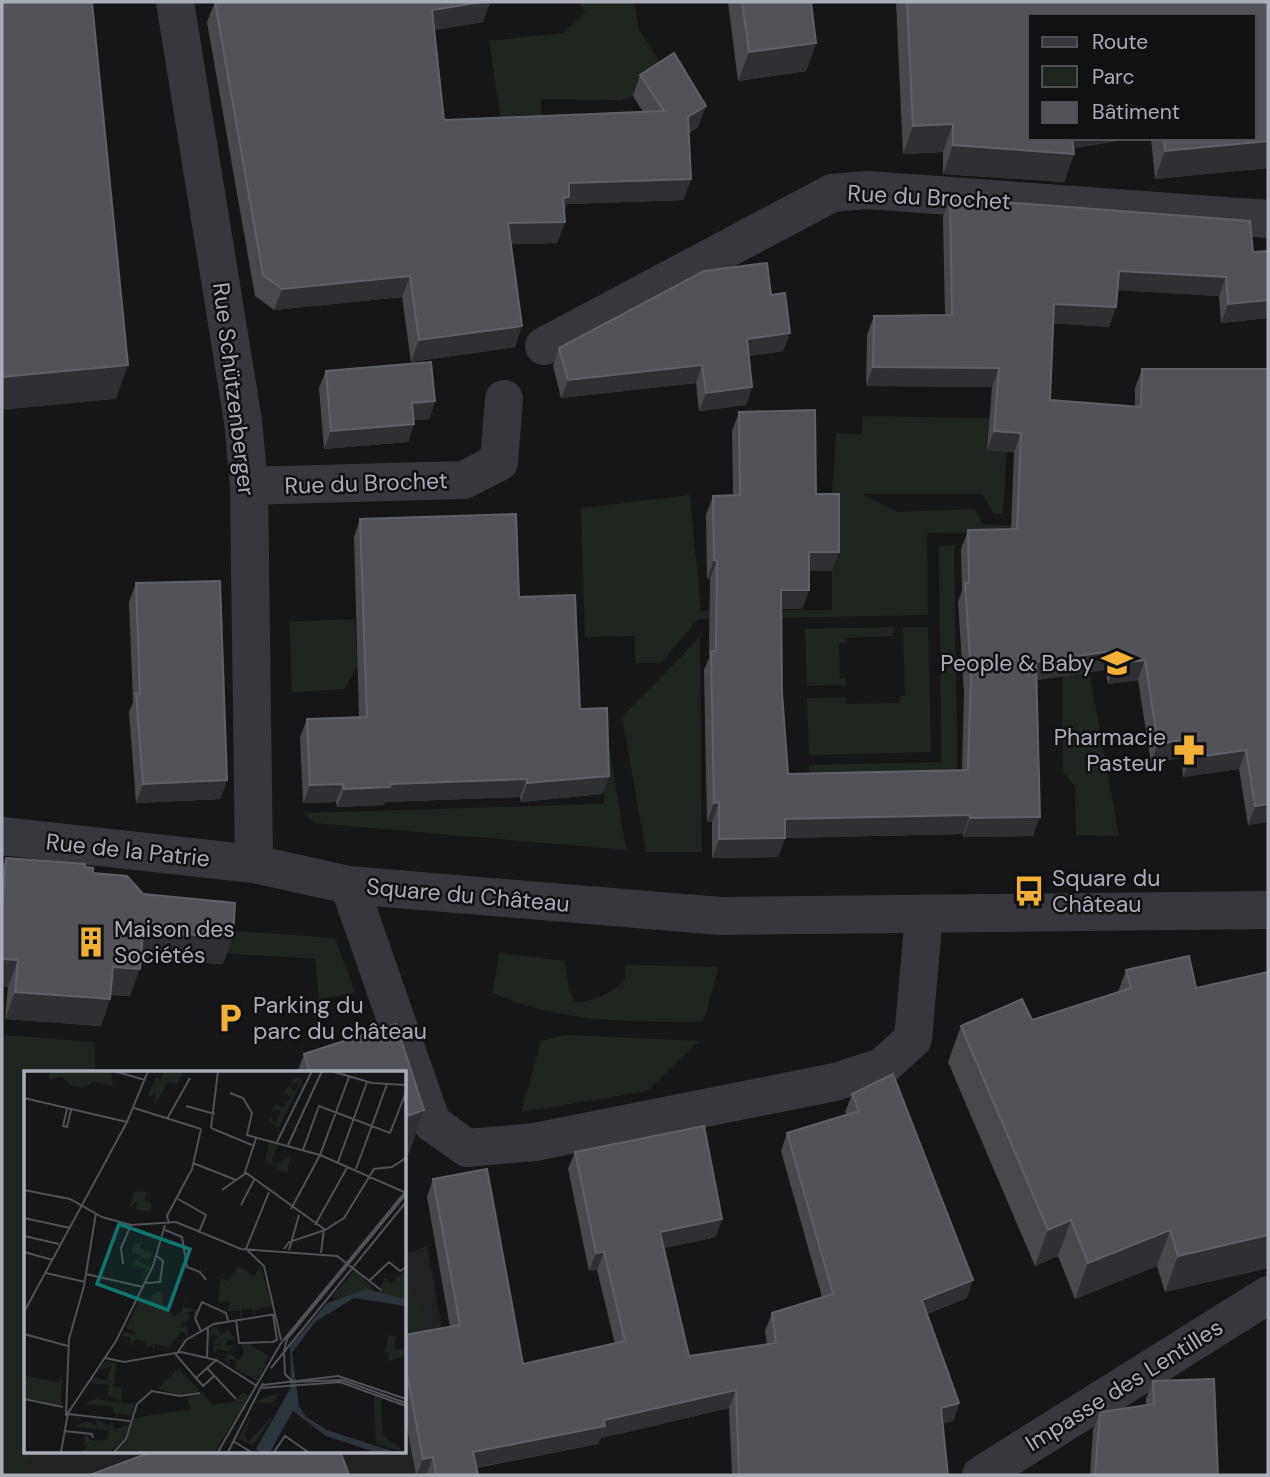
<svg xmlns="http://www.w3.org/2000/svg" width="1270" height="1477" font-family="'DM Sans',sans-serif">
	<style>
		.built { fill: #222225 }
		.green { fill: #1e261f }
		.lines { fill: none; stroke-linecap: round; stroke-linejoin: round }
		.minor { stroke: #37383d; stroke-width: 38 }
		.tertiary { stroke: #37383d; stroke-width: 38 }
		.wall { fill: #47494d }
		.shaded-wall { fill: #2f3033 }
		.building { fill: #525359; stroke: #5f6168; stroke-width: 2 }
		.labels { text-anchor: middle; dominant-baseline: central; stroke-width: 5; stroke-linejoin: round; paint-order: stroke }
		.street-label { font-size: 23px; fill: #a8adb8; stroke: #111113 }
		.poi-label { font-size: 23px; fill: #a8adb8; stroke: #111113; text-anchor: start }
		.inset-road { fill: none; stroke: #505258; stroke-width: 2 }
		.view { fill: #0f766e; fill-opacity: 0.15; stroke: #0f766e; stroke-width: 3.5 }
		.inset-edge { fill: none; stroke: #a8adb8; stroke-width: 3.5 }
	</style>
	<rect width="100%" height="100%" fill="#161618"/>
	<path class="built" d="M427,1246L469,1475H19L40,1451H404V1254Z"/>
	<path class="green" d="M579,2H634L639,29L667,74L633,96L621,100L541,99L542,130L503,133L489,41L563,33L585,12Z
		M863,416L989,418L1007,451L1003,513L994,514L982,494H862L898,512L974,509L984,525L1063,527L1119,836L1076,835L1075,786L1063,773L1062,535L927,533L928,615L698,619L661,663H636L634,636L585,637L581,508L690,495L701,611L832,610V494L836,433L862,434Z
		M954,545L958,809L810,820L809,765L941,762L939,546Z
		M355,619L357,666L345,689L292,692L289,622Z
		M894,627L893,636L846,638V643H839L840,679H846V685L807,686L805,629Z
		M903,627H928L931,752L809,755L807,698L846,697L847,704L899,703L900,696H905Z
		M700,637L702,852H646L622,717Z
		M601,727H606L626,850L314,823L305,813L604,804Z
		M193,928L335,938L355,992L319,1001L315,959L192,951Z
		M499,953L565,961L569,990L575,1002C595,1002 611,993 625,980V965L719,967L703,1022C631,1022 560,1023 493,993Z
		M2,1035L95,1042V1073H26V1451H40L19,1475H2Z
		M565,1035L699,1041L647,1091L521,1112L541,1041Z
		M405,1269L425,1323L404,1341Z"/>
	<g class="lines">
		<path class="minor" d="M175,2L243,421L249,486L254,864
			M544,346L832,193L867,190L1268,219
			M249,486L464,480L499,462L504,399
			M349,885L432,1123L467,1148L535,1142L835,1082L882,1067L913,1039L924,915
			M981,1475L1268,1295"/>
		<path class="tertiary" d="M2,836L254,864L349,885L720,916L1268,910"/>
	</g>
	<path class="wall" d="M215,2H490L483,22L434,30L444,120L643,112L633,96L640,75L706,106L698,127L689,133L691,179L683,200L567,204L564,212L565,222L557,243L511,244L515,347L411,362L402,297L274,310L255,296L207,22Z
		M728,2H811L816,43L806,71L738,81Z
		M896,2H1268V168L1155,179L1151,138H1254V16L1073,149L1074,154L1064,182L943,174V152L903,154Z
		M950,198L1253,252L1268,251V318L1221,323L1219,296L1117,290L1109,327L1053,323L1050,400L1135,407V388L1142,369L1268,822L1248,825L1239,769L1183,777L1181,758L1151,763L1138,680L1108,684L1105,670L1037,680L1033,836L963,837V834L785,838L778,857L712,858V822H707L704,670L709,658L710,579H707L706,515L713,496L733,495L732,431L739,412L816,494L832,571H809V590L802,609H782V693L788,774L962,770L964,693L958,602L962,590L961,549L968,530L1011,529L1014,452L987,450L992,387L866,386L867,335L874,316L945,315L943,217Z
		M771,295L790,333L783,351L749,356L752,387L746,405L699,411L696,383L561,398L553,366L559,348Z
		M326,371L435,401L429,419L414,420L408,442L324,449L319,388Z
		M360,519L519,597L580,709L609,776L602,794L521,802L520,797L385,802L384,805L337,807L336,802L303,803L300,737L307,719L359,718L354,537Z
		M136,583L227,780L220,799L136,803L129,712L133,702L129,602Z
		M6,858L85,867L93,873L143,894L223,964L141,959L130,996L111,995L101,1026L5,1019L8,987L2,986V869Z
		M1126,970L1196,988L1268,1268L1165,1292L1157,1266L1075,1299L1058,1256L1035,1266L948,1062L961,1026L1032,1020L1118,992Z
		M396,1024L424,1110L409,1153L404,1154V1073H297L304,1054Z
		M852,1094L967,1298L927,1314L959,1403L953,1421L942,1424L948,1475H732L729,1408L601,1438L598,1444L476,1468L478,1475H416L404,1412V1335L450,1327L427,1197L433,1179L523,1364L615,1344L597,1270L589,1271L568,1169L575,1152L716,1237L664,1248L689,1356L767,1345L765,1331L772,1313L822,1297L781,1151L787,1133L847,1115L845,1112Z
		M1153,1381L1218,1475H1090L1093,1430L1100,1412L1146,1405V1399Z"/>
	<path class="shaded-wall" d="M482,2H490L483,22L425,31L432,10Z
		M816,43L806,71L738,81L749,52Z
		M706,106L698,127L680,138L688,117Z
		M953,124L943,152L903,154L913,126Z
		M1064,138H1136L1059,151Z
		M1268,141V168L1155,179L1165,151Z
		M953,145L1074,154L1064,182L943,174Z
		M691,179L683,200L567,204L561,219H555L569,183Z
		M565,222L557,243L500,245L508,223Z
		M1119,271L1226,277L1219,296L1112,290Z
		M410,276L402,297L274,310L282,289Z
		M1268,300V318L1221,323L1228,304Z
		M1054,304L1116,307L1109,327L1047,323Z
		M522,326L515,347L411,362L419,340Z
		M790,333L783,351L740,357L747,339Z
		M128,365L116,399L2,410V377Z
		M702,365L696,383L561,398L568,380Z
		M873,367L999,368L992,387L866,386Z
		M752,387L746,405L699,411L706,393Z
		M435,401L429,419L406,421L412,403Z
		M414,424L408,442L324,449L331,431Z
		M994,431L1021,433L1014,452L987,450Z
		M809,552H839L832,571H802Z
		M714,560H717L710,579H707Z
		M781,590H809L802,609H774Z
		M1112,651L1105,670L1029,681L1036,662Z
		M1145,660L1138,680L1108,684L1114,664Z
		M1188,739L1181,758L1151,763L1158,744Z
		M1246,750L1239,769L1183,777L1190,758Z
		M609,776L602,794L521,802L527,783Z
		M527,779L520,797L385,802L384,805L337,807L344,789L391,784Z
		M227,780L220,799L136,803L143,784Z
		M343,784L336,802L303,803L310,785Z
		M719,802L712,822H707L714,803Z
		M1268,804V822L1248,825L1255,806Z
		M970,815L963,834L778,838L785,819Z
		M1040,817L1033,836L963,837L970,818Z
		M785,838L778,857L712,858L719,839Z
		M143,932L233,937L223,964L133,959Z
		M2,959L18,960L8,987L2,986Z
		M113,967L140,969L130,996L103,994Z
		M15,992L110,999L101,1026L5,1019Z
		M424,1110L409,1153L404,1154V1117Z
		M722,1219L716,1237L654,1250L660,1232Z
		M1071,1220L1058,1256L1035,1266L1048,1230Z
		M1170,1230L1157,1266L1075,1299L1088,1263Z
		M1268,1235V1268L1165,1292L1178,1256Z
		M604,1252L597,1270L589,1271L596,1253Z
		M973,1280L967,1298L915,1318L922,1300Z
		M736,1390L729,1408L601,1438L598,1444L467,1469L473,1452Z
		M959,1403L953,1421L934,1426L941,1408Z
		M433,1457L426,1475H417L423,1459Z"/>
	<path class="building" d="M2,2H92L128,365L2,377Z
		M215,2H482L432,10L444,120L664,111L640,75L674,53L706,106L688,117L691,179L569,183V197L563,198L565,222L508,223L522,326L419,340L410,276L282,289L263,275Z
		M742,2H811L816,43L749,52Z
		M907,2H1268V141L1165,151L1164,138H1254V16H1030V138H1072L1074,154L953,145V124L913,126Z
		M950,198L1250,221L1253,252L1268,251V300L1228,304L1226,277L1119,271L1116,307L1054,304L1050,400L1141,407L1142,369H1268V804L1255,806L1246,750L1190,758L1188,739L1158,744L1145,660L1114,664L1112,651L1036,662L1040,817L970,818V815L785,819V838L719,839V802L714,803L711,651H716L717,560H714L713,496L740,495L739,412L815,410L816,494H839V552H809V590H781L782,693L788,774L968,770L971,674L965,583H969L968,530L1017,529L1021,433L994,431L999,368L873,367L874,316L952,315Z
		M767,263L771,295L785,293L790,333L747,339L752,387L706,393L702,365L568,380L559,348L704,271Z
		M431,362L435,401L412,403L414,424L331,431L326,371Z
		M516,514L519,597L575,595L580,709L607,708L609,776L527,783V779L391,784L390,787L344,789L343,784L310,785L307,719L367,717L360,519Z
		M220,581L227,780L143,784L136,693L140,694L136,583Z
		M6,858L85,864V867L93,868V873L127,876L143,894L235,903L233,937L143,932L140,969L113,967L110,999L15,992L18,960L2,959V907Z
		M1189,956L1196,988L1268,972V1235L1178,1256L1170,1230L1088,1263L1071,1220L1048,1230L961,1026L1022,999L1032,1020L1131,988L1126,970Z
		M396,1024L424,1110L404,1117V1073H310L304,1054Z
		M893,1074L973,1280L922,1300L959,1403L941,1408L948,1475H739L736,1390L604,1420L605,1426L473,1452L478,1475H436L433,1457L423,1459L404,1358V1335L460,1325L433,1179L487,1169L523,1364L625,1341L604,1252L596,1253L575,1152L704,1126L722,1219L660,1232L689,1356L776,1343L772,1313L833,1294L787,1133L859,1111L852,1094Z
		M1214,1379L1218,1475H1095L1100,1412L1154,1404L1153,1381Z
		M154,1451H340L349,1475H90Z"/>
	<defs>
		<g id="school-bare" transform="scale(2.415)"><path d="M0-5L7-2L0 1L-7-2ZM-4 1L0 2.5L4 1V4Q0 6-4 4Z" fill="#f2b134" stroke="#111113" stroke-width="2.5" paint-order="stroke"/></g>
		<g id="pharmacy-bare" transform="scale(2.415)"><path d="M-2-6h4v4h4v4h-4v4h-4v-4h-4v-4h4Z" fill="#f2b134" stroke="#111113" stroke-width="2.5" paint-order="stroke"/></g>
		<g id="bus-bare" transform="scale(2.415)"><path d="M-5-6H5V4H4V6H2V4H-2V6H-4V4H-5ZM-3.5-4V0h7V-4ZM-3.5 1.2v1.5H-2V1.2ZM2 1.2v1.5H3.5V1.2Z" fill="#f2b134" stroke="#111113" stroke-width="2.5" paint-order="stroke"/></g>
		<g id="building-bare" transform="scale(2.415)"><path d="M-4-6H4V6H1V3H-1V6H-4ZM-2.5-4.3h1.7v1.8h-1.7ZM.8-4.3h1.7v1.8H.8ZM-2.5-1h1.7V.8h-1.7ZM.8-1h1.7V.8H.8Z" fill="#f2b134" stroke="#111113" stroke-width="2.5" paint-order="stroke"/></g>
		<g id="parking-bare" transform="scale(2.415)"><path d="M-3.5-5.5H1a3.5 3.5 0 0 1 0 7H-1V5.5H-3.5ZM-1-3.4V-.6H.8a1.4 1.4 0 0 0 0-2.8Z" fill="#f2b134" stroke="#111113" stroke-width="2.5" paint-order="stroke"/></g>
	</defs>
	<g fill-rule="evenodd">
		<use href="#school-bare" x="1117" y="663"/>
		<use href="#pharmacy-bare" x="1189" y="750"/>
		<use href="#bus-bare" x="1029" y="891"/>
		<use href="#building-bare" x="91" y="942"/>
		<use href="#parking-bare" x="230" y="1018"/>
	</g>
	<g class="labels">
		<g class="street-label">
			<text transform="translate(929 197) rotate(3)">Rue du Brochet</text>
			<text transform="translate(234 389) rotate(83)">Rue Schützenberger</text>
			<text transform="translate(366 483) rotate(-2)">Rue du Brochet</text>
			<text transform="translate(128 850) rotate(6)">Rue de la Patrie</text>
			<text transform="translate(468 895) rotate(5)">Square du Château</text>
			<text transform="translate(1124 1385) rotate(-32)">Impasse des Lentilles</text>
		</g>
		<g class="poi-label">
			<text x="1094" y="663" text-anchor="end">People &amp; Baby</text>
			<text x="1166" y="737" text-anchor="end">Pharmacie<tspan x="1166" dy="26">Pasteur</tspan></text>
			<text x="1052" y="878">Square du<tspan x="1052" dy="26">Château</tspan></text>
			<text x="114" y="929">Maison des<tspan x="114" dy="26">Sociétés</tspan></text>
			<text x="253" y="1005">Parking du<tspan x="253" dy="26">parc du château</tspan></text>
		</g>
	</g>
	<g transform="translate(24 1071)">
		<rect width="382" height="382" fill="#161618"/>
		<path d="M25,0H81L87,2L89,15L70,11L59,17L48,15L37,5L25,9ZM140,0H159L153,13L144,11L129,36L132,23L124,25L132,6L137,8ZM271,6L279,8L254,58L245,50L246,46L252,52L255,45L256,40L251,38L247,43L251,34L259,36L267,27L262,22L257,26L265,15L270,20L273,17L275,10L266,12ZM245,71L254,73L247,90L252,93L266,85L263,102L254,98L256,92L254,95L241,91ZM118,120L128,124L122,123L120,129L127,131V141L112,138L113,130L105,137L110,121ZM117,171L133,174L117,172L116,177L128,182L126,189L116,186L115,191L126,195L117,213L122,198L108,194L117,185L108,181L110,173ZM236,194L248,234L231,239L230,245L228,238L217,239L218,247H216V240H203L206,232L194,230L197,207L204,210L214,195L230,205ZM331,199L350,219L310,228L308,225ZM381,200V228L354,222L361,207L367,212ZM163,220L160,236L174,239L171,244L169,239L163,242L167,246L155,256L162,255L165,265L157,261L145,276L130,273V281L128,273L123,276L122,271L113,268L105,275L107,267L98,265L100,260L110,264L111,260L102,257L115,230L122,233L131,221H138L139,234L150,245L158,240ZM192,254L196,264L204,259L211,268L202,270V275L210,273L206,281L194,278L190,282L189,275L197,273H189L194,264H185V260ZM365,264L372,266L370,279L381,278L379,286L364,290L365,281L360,282ZM223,272L245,285L234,310L211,298L213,290L204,287L207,295L201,291L205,282L215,290L220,281L217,273ZM82,290L93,292L89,315L97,316L98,331L84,324L85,314L64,312L68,306L82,309L88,295L75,299ZM155,297L176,320L155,324L133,318ZM38,302L37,334L0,327V304L35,312ZM178,321L189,334L211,330L219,321L225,325L191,381H93L103,369L110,347L166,338L163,327ZM255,322L249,332L235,331L227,345L221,365L225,370L251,342L229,375L215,368V366L236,328ZM350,325L357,328L359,364L381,381L352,373ZM71,328L110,333L108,345L89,342L90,336L61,333ZM72,347L86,356L88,349L90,359L105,353L100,368L86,381H57L64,375L60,374L61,363L68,370L84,368L85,360L50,355L63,350L73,355Z" fill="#1e261f"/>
		<path d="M343,218L381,228V235L330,227L291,251L268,282L275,335L282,346L303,359L371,381H351L302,365L269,340L246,381H236L232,378L267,316L266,276L303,232Z" fill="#2c353c"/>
		<path class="inset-road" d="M90,0L121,9M307,0L348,12L382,14M206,22L219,27L228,42L223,64L296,84L380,121M0,27L103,51M162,35L191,43M110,37L177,58M43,38L39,55L43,56L47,39M143,48L166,7M187,57L194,0M187,57L228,74M232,67L221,101L300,158L297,182M253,71L288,0M264,74L298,0M279,79L295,35L366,62L382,21M314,91L343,11M169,92L212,109M332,98L363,13M0,119L46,128L78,146L107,154L152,151L217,178L313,185L357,219M198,119L222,102M382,123L263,268L260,280L261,303L269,311L318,309L382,332M154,128L182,144L175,161M217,134L230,109M267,138L296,84L325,6M0,147L46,157M145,153L143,145L168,98L177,58M291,154L324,95M141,159L158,166L163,196L176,201L182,209M0,165L35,173M222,178L240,195L257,269M222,178L245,121M260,178L265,171L301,159L320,147L350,98L368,96L382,87M265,179L275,144M0,181L29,189M99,193L97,177L107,154M22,202L61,211M62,203L119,216M345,210L365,191L376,200L382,196M122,212L136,211L139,190L133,185M0,241L103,51L124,0M212,249L215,272L249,271L253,269L249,243M177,260L171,247L178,231L202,242L204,250M0,263L44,275M183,286L184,256M81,287L100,291L157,281L192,289L233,315M183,297L212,328M247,297L382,131M190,305L179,315L172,307L192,289M172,307L152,284L162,269L190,253L252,243M239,314L314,305L382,328M237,317L316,311L382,335M0,328L39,336M44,343L106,350M42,345L45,268L60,215L72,142M40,360L68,363L69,367M209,370L227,381M37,381L44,342L92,270L129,195L141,154M90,381L102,368L113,333L128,320L156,325L176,322M194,381L257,272L382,120M204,381L239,312M250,381L261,365L284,381"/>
		<path class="view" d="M95,153L166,178L144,239L73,213Z"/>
		<rect width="382" height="382" class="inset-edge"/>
	</g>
	<rect width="1270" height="1477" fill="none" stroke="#a8adb8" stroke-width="7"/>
	<rect x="1028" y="14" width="228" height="126" fill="#111113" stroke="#4d4f55" stroke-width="2"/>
	<rect x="1042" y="37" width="35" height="10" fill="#37383d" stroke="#4d4f55" stroke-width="2"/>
	<text x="1092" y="49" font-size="21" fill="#a8adb8">Route</text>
	<rect x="1042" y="66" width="35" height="21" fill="#1e261f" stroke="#4d4f55" stroke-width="2"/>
	<text x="1092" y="84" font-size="21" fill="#a8adb8">Parc</text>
	<rect x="1042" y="102" width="35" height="21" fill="#525359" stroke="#4d4f55" stroke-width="2"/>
	<text x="1092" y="119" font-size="21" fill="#a8adb8">Bâtiment</text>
</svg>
